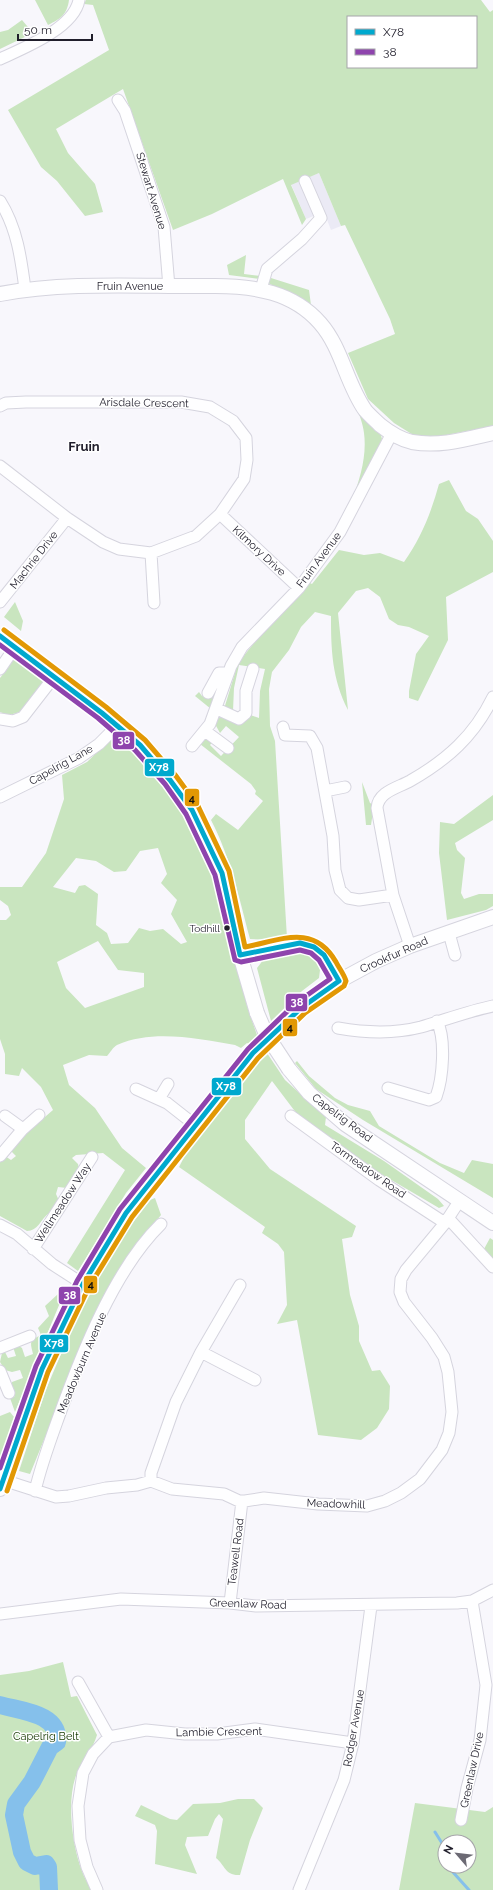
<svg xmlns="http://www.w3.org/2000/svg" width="493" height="1890" font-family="Raleway,sans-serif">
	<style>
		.built { fill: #ebeaf5 }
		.green { fill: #c9e5bf; fill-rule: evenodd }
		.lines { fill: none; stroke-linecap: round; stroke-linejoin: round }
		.stream { stroke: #85c0eb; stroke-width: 3 }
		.river { stroke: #85c0eb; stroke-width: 18 }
		.minor-casing { stroke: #d5d4de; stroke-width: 13 }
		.tertiary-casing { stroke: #d5d4de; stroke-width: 16 }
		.minor { stroke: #fefeff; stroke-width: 11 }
		.tertiary { stroke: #fefeff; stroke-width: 14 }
		.tertiary-bridge-casing { stroke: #d5d4de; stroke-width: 16; stroke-linecap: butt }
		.tertiary-bridge { stroke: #fefeff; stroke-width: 14 }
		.bus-1-casing { stroke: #fff; stroke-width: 8 }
		.bus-2-casing { stroke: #fff; stroke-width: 8 }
		.bus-3-casing { stroke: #fff; stroke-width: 8 }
		.bus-1 { stroke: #00a9ce; stroke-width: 5 }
		.bus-2 { stroke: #8e44ad; stroke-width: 5 }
		.bus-3 { stroke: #e29804; stroke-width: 5 }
		.bus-dot { fill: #201e2b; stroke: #fff; stroke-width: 1.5 }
		.labels { text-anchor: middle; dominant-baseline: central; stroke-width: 3; stroke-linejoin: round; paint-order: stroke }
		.bus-label { font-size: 10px; fill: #201e2b; stroke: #fff; text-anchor: end }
		.street-label { font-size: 11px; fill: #201e2b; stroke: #fff }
		.park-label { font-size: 11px; fill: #153801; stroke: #fff }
		.quarter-label { font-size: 13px; font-weight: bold; fill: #201e2b; stroke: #fff }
		.line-badge { stroke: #fff; stroke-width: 1.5 }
		.badge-label { font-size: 11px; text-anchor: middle; font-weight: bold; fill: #fff }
		.pale-badge-label { font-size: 11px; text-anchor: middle; font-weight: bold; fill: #111 }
	</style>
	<rect width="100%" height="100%" fill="#f8f7fc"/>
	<path class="built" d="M319,173L341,226L331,230L324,212L306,219L291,184Z"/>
	<path class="green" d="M35,0H69C67,15 60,19 48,25Z
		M86,0H481L490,12L493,10V426L431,438H418L394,423L368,399L348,353L395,334L390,319L345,225L341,226L319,173L291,185L306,219L302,225L283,179L212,214L173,230L123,89L56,129L68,153L95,184L103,212L85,216L57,181L41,167L8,110L109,50L93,5L84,4ZM348,17H476V67H348Z
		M22,20L33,33L0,49V32L8,30Z
		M246,255L244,274L261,276L260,279L229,275L227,265Z
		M271,278L309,290L311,305L268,283Z
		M356,405L380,432L382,439L379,448L352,500C360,479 367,456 364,433C363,424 359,414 356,405Z
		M449,480L466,511L478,519L493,541V572L446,597L448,640L418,701L409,698V691L416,654L429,636L409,627L398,625L389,619L380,597L368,588L356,591L338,613L348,710C332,679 331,650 331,616L315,612L301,627L289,650L272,672L269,689L270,726L275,741L287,938L282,940L250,939C239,897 231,859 211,820L216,814L238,830L263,801L255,794L256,791L251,784L200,744L205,738L214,740L210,745L221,756L239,737L226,726L220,733L215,724L224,709L238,663L254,643L308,582L312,584L339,550L364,555L380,553L404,562C421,538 431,513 439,484ZM239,665L265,669L260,691L259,718L242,712L233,711L234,688Z
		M15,602L23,621L21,631L4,617Z
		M13,658L44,682C33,697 22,722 0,712V678L8,668Z
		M217,686L219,688L211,709L195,696L199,692L202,696L211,698Z
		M116,734L130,744L183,803L201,841L215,879L224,916L232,929L247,1006L258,1038L251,1045L247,1043L241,1048L235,1045C198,1039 154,1029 117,1045C113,1047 110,1053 107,1056L89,1055L63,1065L69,1085L95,1108L122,1148L146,1168L126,1193L78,1271L67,1263L125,1170L103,1153L76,1155L72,1158L78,1164L79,1169L67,1188L58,1187L56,1194L60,1203C56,1208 53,1210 48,1214C41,1219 38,1231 27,1231L0,1216V1162L5,1156L11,1160L16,1156L11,1151L17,1141L53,1110L41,1087L22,1068L19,1076L5,1074V1054L0,1039V920H6L11,915L8,906L0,900V887H22L46,853L64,799L62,775L87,762ZM158,848L167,874L161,883L177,900L171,914L187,942L181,944L163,929L150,931L139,928L128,943L111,944L107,933L96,925L98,894L85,885L79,886L75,893L53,887L76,858L96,861L114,872L126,871L140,851ZM98,941L118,970L144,973V987L85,1008L66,988L57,962Z
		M362,782L370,803L374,805L371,825H366Z
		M493,795V820L455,843L457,850L465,858L461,893L464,899L479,894H493V906L486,910L447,920L439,853L440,822L454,824Z
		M300,951L314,957L320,970L319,978L302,991L271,1021L257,968L264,959Z
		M265,1050L285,1080L326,1117L325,1125L384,1161L438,1199L444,1206L439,1208L376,1171L326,1135L297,1114L272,1081L245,1120V1139L270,1169L356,1226L352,1237L342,1239L350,1295L359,1326V1341L372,1371L380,1370L390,1386L389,1409L377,1428L361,1440L318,1435L297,1320L277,1324L287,1305L284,1252L278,1244L262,1233L265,1227L179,1167L192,1142Z
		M297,1061L309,1076L335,1098L348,1105L370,1111L379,1126L440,1163L464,1173L472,1160L493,1164V1198L363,1120L316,1089L295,1063Z
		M155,1198L161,1215L130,1253L98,1308L30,1474L19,1471L45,1392L79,1311L109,1254L150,1200Z
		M490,1238L493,1240V1259L484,1249Z
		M64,1293L15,1412L10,1398L15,1396L12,1387V1382L23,1378L20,1370L12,1372L5,1370L0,1362L2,1353L5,1352L8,1358L16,1356L13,1347L19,1346L22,1348L25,1357L33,1354C30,1342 29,1341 41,1335L38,1328L49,1316L45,1306L58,1294Z
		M10,1412L14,1417L0,1460V1416Z
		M63,1662L71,1697L77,1696L97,1735C93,1749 83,1759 77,1773C66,1799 72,1845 82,1871C84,1877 88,1884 92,1890H0V1675L29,1671Z
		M238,1799H254L263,1808L250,1840L240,1875C225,1876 225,1865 216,1858L223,1819L219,1814L215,1819L208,1836L187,1837L185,1845L197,1874L155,1864L157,1831L155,1825L135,1816L141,1805L170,1819L177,1820L193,1804L220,1803Z
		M415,1803L485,1812L493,1807V1890H399ZM445,1842H469V1866H445Z"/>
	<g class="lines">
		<path class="stream" d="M435,1832L445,1848
			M450,1866L451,1870L469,1890"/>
		<path class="river" d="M0,1705C20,1711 60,1713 57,1742L50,1747L32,1782L16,1804L14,1815L22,1852L27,1862L35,1866L46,1864L48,1867L49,1890"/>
		<g class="minor-casing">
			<path id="minor" d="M0,59C24,48 74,28 79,0
				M118,100L125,111L164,227L169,287
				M0,201C17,228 21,258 25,289
				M261,289L267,269L302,239L321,218L305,181
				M0,406L6,403L26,402H181L210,407L233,421L246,438L247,460L244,479L220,514L196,536L151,553L119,549L103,542L67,518L0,466
				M220,514L299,588
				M151,553L154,603
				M0,602L67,518
				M0,669L15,647
				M208,693L219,673H228
				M217,709L239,719L246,713V691L253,669
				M0,719L13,721L23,717L54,677
				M283,727L285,735L310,736L317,748L333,836L335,870L340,890L348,898L359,900L393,895
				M205,731L228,748
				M192,746L210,724L231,666L242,647L299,588L340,532L391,435
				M325,791L345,787
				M0,797L79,758L99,744L117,726
				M449,933L455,955
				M410,946L393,895L377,808C378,792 397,788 410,781C447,760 474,736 493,697
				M338,1028C366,1033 394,1034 421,1027C445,1020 469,1011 493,1006
				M388,1088L429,1100L436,1097C443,1078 446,1039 437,1021
				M136,1089L167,1103L195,1125
				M159,1099L168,1084
				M5,1116L23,1129
				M291,1116L379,1180L445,1223
				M0,1156L22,1130L39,1115
				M448,1218L493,1267
				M0,1225L17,1234L52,1264L83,1284
				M33,1249L92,1157
				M0,1348L30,1336
				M201,1352L255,1380
				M0,1371L9,1393
				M3,1480L56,1497L69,1496L106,1488L137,1485L151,1481L172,1489L224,1494L239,1501H245L264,1498L318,1504L367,1506L385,1501L401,1493L420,1479L442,1450L449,1433L452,1412L448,1372L444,1357L432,1338L404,1302L400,1292L401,1279L406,1270L445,1223L460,1200
				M151,1481V1473L176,1402L201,1352L240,1285
				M35,1491C41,1465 50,1441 59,1416C81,1355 114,1270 161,1224
				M230,1603L242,1501
				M0,1614L121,1599L230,1603L256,1606L457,1603L472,1601L493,1590
				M78,1682L109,1737
				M461,1820L467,1788L480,1740L486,1685L472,1601
				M97,1890L87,1867L80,1840L78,1806L83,1773L93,1754L109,1737L146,1730L185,1734H217L255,1729L353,1743
				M299,1890L344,1780L353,1743L371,1606"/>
		</g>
		<g class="tertiary-casing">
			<path id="tertiary" d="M0,294C70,281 144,287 215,286C254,286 293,292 320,323C342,348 346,383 365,410C369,415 375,420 380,425C390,433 399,439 412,442C440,447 466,439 493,433
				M0,636L102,713L140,745L170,780L192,810L222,873L240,955L257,1013
				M240,955L300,943L314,947L324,955L339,981
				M289,1069L309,1093L345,1124L493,1223
				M0,1489L42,1369L83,1284L126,1213L240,1068L278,1028L301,1008L339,981L376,961L410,946L493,917"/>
		</g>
		<use href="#minor" class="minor"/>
		<use href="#tertiary" class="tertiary"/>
		<g class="tertiary-bridge-casing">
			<path id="tertiary-bridge" d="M257,1013L266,1034L289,1069"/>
		</g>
		<use href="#tertiary-bridge" class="tertiary-bridge"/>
		<g class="bus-1-casing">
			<path id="bus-1" d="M0,636L102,713L140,745L170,780L192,810L222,873L240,955
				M240,955L300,943L314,947L324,955L339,981
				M0,1489L42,1369L83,1284L126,1213L253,1053L301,1008L339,981"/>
		</g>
		<g class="bus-2-casing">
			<path id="bus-2" d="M0,645L98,718L135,750L165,784L186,814L215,875L235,960L241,962L300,950L311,953L319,960L330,979L296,1003L248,1049L120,1209L77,1281L36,1366L0,1468"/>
		</g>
		<g class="bus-3-casing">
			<path id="bus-3" d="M4,630L106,707L145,740L176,776L198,806L229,871L245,947C281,940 314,923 336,962C339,968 344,974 346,981L344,986L305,1013L258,1058L132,1217L89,1287L48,1372L7,1491"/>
		</g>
		<use href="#bus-1" class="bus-1"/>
		<use href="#bus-2" class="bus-2"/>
		<use href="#bus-3" class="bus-3"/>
	</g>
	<circle class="bus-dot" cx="227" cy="928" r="3.5"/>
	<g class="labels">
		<g class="bus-label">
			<text x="220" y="928">Todhill</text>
		</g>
		<g class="street-label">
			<text transform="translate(151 191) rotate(73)">Stewart Avenue</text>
			<text x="130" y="286">Fruin Avenue</text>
			<text transform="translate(144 403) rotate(1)">Arisdale Crescent</text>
			<text transform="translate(259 551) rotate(43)">Kilmory Drive</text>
			<text transform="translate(34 560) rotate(-52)">Machrie Drive</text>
			<text transform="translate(319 560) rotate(-53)">Fruin Avenue</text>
			<text transform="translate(61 765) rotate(-29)">Capelrig Lane</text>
			<text transform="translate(394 955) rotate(-24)">Crookfur Road</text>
			<text transform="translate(342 1118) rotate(37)">Capelrig Road</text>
			<text transform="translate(368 1170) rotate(35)">Tormeadow Road</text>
			<text transform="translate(63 1203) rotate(-57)">Wellmeadow Way</text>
			<text transform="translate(82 1363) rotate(-67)">Meadowburn Avenue</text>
			<text transform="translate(336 1504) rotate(2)">Meadowhill</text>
			<text transform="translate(236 1552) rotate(-83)">Teawell Road</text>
			<text transform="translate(248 1604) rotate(2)">Greenlaw Road</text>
			<text transform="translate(354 1728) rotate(-80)">Rodger Avenue</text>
			<text transform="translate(219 1732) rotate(-1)">Lambie Crescent</text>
			<text transform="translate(472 1770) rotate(-78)">Greenlaw Drive</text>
		</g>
		<g class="park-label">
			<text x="46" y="1736">Capelrig Belt</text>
		</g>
		<g class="quarter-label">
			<text x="84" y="446">Fruin</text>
		</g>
	</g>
	<g class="line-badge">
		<rect x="112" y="731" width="23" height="19" rx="4" fill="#8e44ad"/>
		<rect x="144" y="758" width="31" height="19" rx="4" fill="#00a9ce"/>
		<rect x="184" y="788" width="16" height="19" rx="4" fill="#e29804"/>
		<rect x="285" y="993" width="23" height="19" rx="4" fill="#8e44ad"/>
		<rect x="282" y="1018" width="16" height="19" rx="4" fill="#e29804"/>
		<rect x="211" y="1077" width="31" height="19" rx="4" fill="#00a9ce"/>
		<rect x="83" y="1275" width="15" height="19" rx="4" fill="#e29804"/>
		<rect x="58" y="1286" width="23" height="19" rx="4" fill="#8e44ad"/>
		<rect x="39" y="1334" width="30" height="19" rx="4" fill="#00a9ce"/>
	</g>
	<g class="badge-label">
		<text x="124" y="744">38</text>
		<text x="159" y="771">X78</text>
		<text x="297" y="1006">38</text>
		<text x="226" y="1090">X78</text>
		<text x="70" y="1299">38</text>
		<text x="54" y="1347">X78</text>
	</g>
	<g class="pale-badge-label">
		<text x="192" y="802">4</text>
		<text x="290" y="1031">4</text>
		<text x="91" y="1288">4</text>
	</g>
	<rect x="347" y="16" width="130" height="52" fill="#ffffff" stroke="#a6a5aa"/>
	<rect x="355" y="29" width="20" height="6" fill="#00a9ce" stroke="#a6a5aa"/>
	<text x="383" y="36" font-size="12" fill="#201e2b">X78</text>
	<rect x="355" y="49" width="20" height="6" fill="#8e44ad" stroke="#a6a5aa"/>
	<text x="383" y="56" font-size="12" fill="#201e2b">38</text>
	<g transform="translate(457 1854) rotate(298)"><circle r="19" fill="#ffffff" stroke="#a6a5aa"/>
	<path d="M0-3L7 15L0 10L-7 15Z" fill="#6c6a74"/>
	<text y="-6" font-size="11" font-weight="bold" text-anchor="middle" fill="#201e2b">N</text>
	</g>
	<path d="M18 34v6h74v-6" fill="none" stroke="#201e2b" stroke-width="2"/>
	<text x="24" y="34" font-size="12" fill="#201e2b" stroke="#ffffff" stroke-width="3" paint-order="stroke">50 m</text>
</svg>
